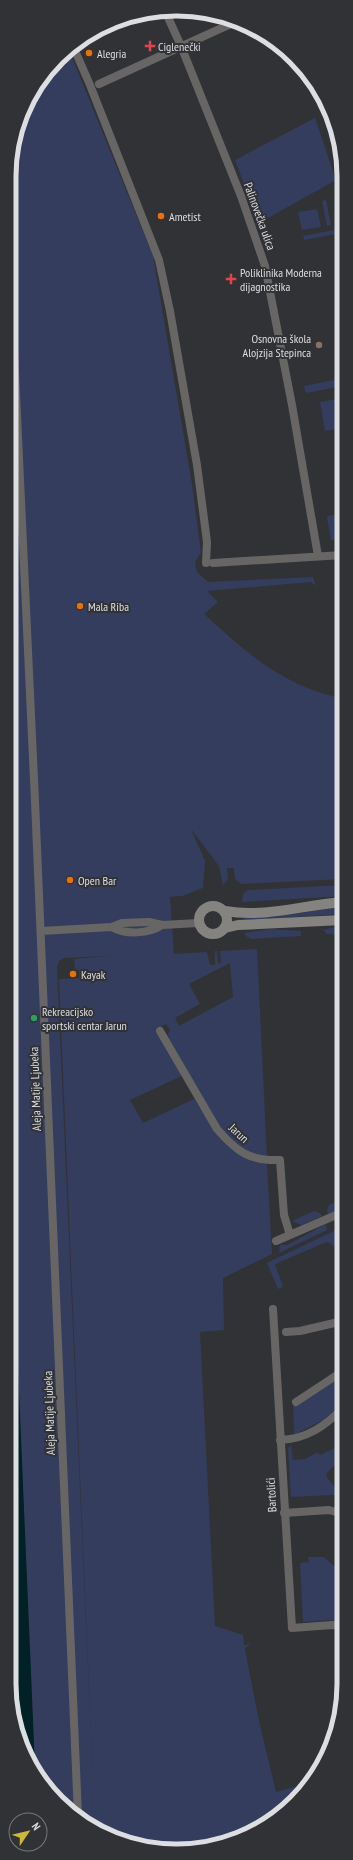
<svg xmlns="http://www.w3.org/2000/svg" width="353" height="1860" font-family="'PT Sans Narrow',sans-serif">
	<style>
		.green { fill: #343d5e; fill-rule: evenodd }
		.water { fill: #002125 }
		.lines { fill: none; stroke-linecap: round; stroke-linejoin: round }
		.street { stroke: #686665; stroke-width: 8 }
		.secondary { stroke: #858380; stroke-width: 10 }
		.health-dot { fill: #e0444e; stroke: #313236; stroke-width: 1.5 }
		.food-dot { fill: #e8710a; stroke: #313236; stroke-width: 1.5 }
		.education-dot { fill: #8d6e63; stroke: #313236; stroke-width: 1.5 }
		.leisure-dot { fill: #2e9e5b; stroke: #313236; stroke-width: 1.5 }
		.labels { text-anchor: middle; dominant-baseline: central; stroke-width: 4; stroke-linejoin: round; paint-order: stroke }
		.poi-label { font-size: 12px; fill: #dddee1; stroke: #313236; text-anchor: start }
		.street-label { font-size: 12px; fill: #dddee1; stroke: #313236 }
		.rim { fill: none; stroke: #dddee1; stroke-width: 5 }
	</style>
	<rect width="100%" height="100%" fill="#313236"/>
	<path class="green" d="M69,50L153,256L192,484L201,553L195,562L197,572L208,582L313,577L316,586L311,582L207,591L218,602L204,614C232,639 260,666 294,682C310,690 327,695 343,699V879L241,884L235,879L234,868H227L228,879L223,885L219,866L191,829L205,861L203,888L182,896L170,897L174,954L207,952L210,965H215V951H217L218,963H221L220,951L257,949L267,1158L260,1157L239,1147L222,1131L172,1044L168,1035L170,1030L166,1024L155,1030L182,1076L130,1100L143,1123L194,1099L215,1130L246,1158L254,1162L267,1164L272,1254L223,1278L224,1330L200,1332L215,1626L243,1635L244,1645L251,1644L246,1647L245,1650L259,1721L276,1792L309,1783L287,1810L230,1842L166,1851L103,1834L95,1829L59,979L79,978V970L75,969L74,959L110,956L64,958L59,961L57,968L95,1828L58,1802L22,1747L9,1683L10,155L31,93ZM230,963L233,997L179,1026L175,1018L200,1004L189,984Z
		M296,60L321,95L314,98Z
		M315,118L336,180L259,223L235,160Z
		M332,121L344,165V175H342L325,124Z
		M326,200L331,225L327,226L322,201Z
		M317,209L321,227L302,230L298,212Z
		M340,229V233L304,240L303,236Z
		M343,378V386L306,393L304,386Z
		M343,392V430V428L325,431L320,402L337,399L336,393Z
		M343,513V540H331L327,518L328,516Z
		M343,885V896L242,902L243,894L248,890Z
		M343,907V914L244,920V917L296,914L326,908Z
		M343,925V935L327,934L323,930Z
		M271,929L301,931V936L251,939L247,937L244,933Z
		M343,1199V1207L328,1214L327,1210L329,1205Z
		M314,1211L320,1213L322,1216L301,1225L292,1221Z
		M326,1224L327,1230L279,1253L280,1245H287Z
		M336,1230H343V1238L333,1246L328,1242L324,1243L275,1264L283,1287L278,1289L267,1263Z
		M343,1375V1404L323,1420L294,1435L293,1399Z
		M343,1444V1456L326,1474L328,1479L343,1495L341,1497L333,1495L291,1497L288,1448L291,1445L293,1460L305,1459L318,1452L320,1455Z
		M308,1557H324L343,1574V1622L329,1620L303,1622L300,1563L309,1562Z"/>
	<path class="water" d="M9,1156L35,1767L22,1747L9,1683Z"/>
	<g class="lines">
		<path class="street" d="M166,13L181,46L241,196L265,266L292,405L318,556
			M73,46L90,85L159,260L170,311L197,465L207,542L206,563
			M99,84L235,22
			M10,265L35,801L78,1816
			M213,563L343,555
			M112,927C125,935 149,934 162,925
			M41,931L112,927L122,923L149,922L162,925L199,923
			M160,1031L217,1129C237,1152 249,1161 280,1160L284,1215L290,1235
			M276,1241L343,1212
			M273,1309L292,1628L332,1625L343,1626
			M286,1332L300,1331L343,1321
			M296,1402L343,1371
			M280,1440C307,1439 325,1426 343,1408
			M284,1513L329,1510L343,1514"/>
		<path class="secondary" d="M199 920a14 14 0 1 1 28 0a14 14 0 1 1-28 0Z
			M225,911C265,918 304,905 343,902
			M225,928L238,925L343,920"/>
	</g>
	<g class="health-dot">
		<path d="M148 40h4v4h4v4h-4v4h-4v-4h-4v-4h4z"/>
		<path d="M229 273h4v4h4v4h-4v4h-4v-4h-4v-4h4z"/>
	</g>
	<g class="food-dot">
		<circle cx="89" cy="53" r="4"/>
		<circle cx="161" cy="216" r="4"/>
		<circle cx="80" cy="606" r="4"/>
		<circle cx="70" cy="880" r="4"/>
		<circle cx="73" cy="974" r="4"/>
	</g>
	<circle class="education-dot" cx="319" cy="345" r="4"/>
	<circle class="leisure-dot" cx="34" cy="1018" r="4"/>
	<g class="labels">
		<g class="poi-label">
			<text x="158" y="46">Ciglenečki</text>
			<text x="97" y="53">Alegria</text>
			<text x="169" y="216">Ametist</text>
			<text x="240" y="272">Poliklinika Moderna<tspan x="240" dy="14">dijagnostika</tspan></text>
			<text x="311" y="338" text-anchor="end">Osnovna škola<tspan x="311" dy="14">Alojzija Stepinca</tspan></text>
			<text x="88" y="606">Mala Riba</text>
			<text x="78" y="880">Open Bar</text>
			<text x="81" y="974">Kayak</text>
			<text x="42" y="1011">Rekreacijsko<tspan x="42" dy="14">sportski centar Jarun</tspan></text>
		</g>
		<g class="street-label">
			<text transform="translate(260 216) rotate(70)">Palinovečka ulica</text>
			<text transform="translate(35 1089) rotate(-92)">Aleja Matije Ljubeka</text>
			<text transform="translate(239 1133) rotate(43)">Jarun</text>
			<text transform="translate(49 1413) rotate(-92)">Aleja Matije Ljubeka</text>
			<text transform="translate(271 1495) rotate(-93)">Bartolići</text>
		</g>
	</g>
	<path d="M0 0H353V1860H0ZM176 16H177A160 160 0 0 1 337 176V1684A160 160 0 0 1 177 1844H176A160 160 0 0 1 16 1684V176A160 160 0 0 1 176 16Z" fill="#313236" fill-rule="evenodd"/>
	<path class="rim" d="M176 16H177A160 160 0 0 1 337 176V1684A160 160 0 0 1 177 1844H176A160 160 0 0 1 16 1684V176A160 160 0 0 1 176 16Z"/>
	<g transform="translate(28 1832) rotate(55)"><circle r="19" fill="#313236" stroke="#76777a"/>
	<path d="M0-3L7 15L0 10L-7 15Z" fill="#ceb837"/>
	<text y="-6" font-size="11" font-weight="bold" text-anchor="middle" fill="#dddee1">N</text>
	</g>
</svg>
